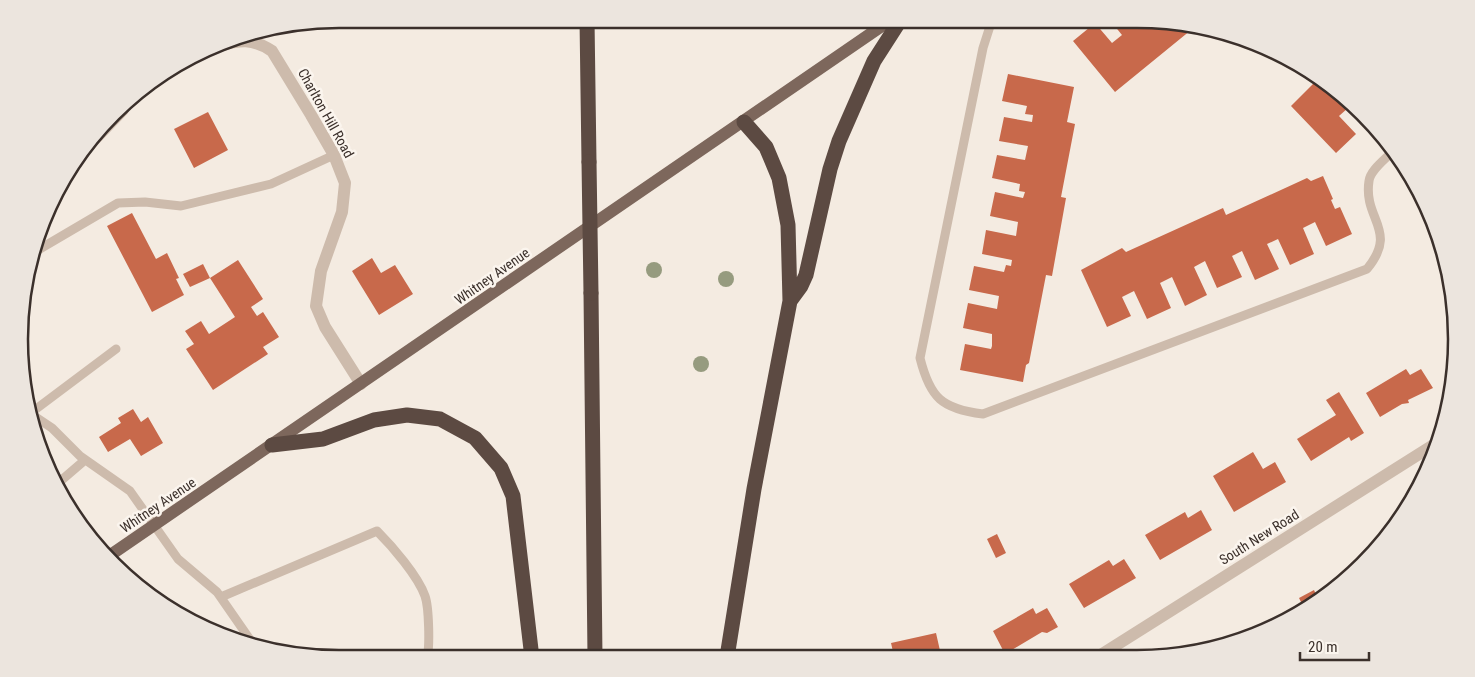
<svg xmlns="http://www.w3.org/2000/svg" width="1475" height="677" font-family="'Roboto Condensed',sans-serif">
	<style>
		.building { fill: #c8694b }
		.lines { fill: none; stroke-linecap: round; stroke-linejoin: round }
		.service { stroke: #cdbbac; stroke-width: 9 }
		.minor { stroke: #cdbbac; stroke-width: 12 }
		.primary { stroke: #7d675c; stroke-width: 12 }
		.motorway { stroke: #5c4a42; stroke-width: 15 }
		.motorway-bridge { stroke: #5c4a42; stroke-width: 15 }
		.tree { fill: #969b7f }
		.labels { text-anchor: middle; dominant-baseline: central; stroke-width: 5; stroke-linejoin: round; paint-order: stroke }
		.street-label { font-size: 14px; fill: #3b302b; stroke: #fbf5ee }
		.rim { fill: none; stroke: #3b302b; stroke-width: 2.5 }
	</style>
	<rect width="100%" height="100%" fill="#f4ebe1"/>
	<path class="building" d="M1109,19H1137L1191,30L1115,92L1073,41L1095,23L1112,43L1122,35Z
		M1008,74L1074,87L1067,122L1075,124L1061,197L1066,198L1052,276L1046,275L1029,363L1026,365L1023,382L960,370L965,344L991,349L992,346V334L963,328L968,303L997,309L999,296L969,290L974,266L1004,272L1006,265L1011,266L1012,260L982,254L986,230L1016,236L1018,222L990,216L995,192L1023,198L1025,192L1019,191L1020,184L992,178L997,155L1025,160L1028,146L999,141L1004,117L1032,122L1033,115L1025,114L1027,106L1002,101Z
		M1316,81L1362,112L1372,126L1368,129L1348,108L1339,116L1356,134L1336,153L1291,106Z
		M208,112L228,150L194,168L174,129Z
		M1323,176L1333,199L1331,200L1335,209L1340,207L1352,234L1326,246L1315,222L1303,228L1314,254L1290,265L1278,239L1267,244L1279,269L1255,280L1242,251L1232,256L1242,277L1217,288L1205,261L1194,267L1207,295L1185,306L1172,277L1160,283L1171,308L1147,319L1134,291L1122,297L1131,316L1107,327L1081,270L1122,248L1126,252L1223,208L1226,215L1307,178L1311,181Z
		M132,213L156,259L167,253L179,278L176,279L184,295L152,312L107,226Z
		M372,258L381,273L395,265L413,294L379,315L352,271Z
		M238,260L263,299L251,307L257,316L263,312L279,337L263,347L268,354L213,390L186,349L194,344L185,331L201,321L209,334L235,317L210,278Z
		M203,264L210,278L190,287L183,274Z
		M1406,369L1410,375L1421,369L1433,388L1408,400L1409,403L1402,404L1380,417L1366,393Z
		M1339,392L1364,433L1351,441L1349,437L1311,461L1297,439L1336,415L1326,400Z
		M133,409L141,422L148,417L163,443L141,456L130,439L108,452L99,437L121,423L118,418Z
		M1253,452L1263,469L1275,462L1286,482L1234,512L1213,476Z
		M1201,510L1212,530L1160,560L1145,535L1185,512L1188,518Z
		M997,534L1006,553L996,558L987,539Z
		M1124,559L1136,578L1084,608L1069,584L1109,560L1113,566Z
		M1361,562L1351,572L1340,584L1336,577Z
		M1314,590L1318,599L1267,629L1264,624L1302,604L1299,598Z
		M1033,608L1036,614L1047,608L1058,627L1047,633L1042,632L1005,654L993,631Z
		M936,633L941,655L954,652L955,656H894L891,643Z"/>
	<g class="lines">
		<path class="service" d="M995,19L991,23L983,48L920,358C930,398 942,409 983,414L1367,269C1399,230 1363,220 1369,181C1370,171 1383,161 1390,154
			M79,158L124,111L129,97
			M33,253L118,203L145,202L181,206L271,184L334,155
			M32,412L116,349
			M34,416L52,428L80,456L130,491L178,559L217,592L251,641
			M57,484L85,460
			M221,597L377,531C392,546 418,576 425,596C429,607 430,647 427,658"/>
		<path class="minor" d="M219,46C239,40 253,38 272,51L311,115L334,155L345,183L342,212L321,271L316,306L325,327L361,384
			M1099,656L1435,444"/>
		<path class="primary" d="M109,556L892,19"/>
		<path class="motorway" d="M587,19L589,162
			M591,293L595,657
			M790,301L801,286L806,275L830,169L839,141L874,61L901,19
			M272,445L323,439L374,420L407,415L440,419L475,438L501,468L513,496L532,658
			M727,657L754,489L790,301L788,225L779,178L766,147L744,122"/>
		<path class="motorway-bridge" d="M589,162L591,293"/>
	</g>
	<g class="tree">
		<circle cx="654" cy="270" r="8"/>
		<circle cx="726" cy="279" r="8"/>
		<circle cx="701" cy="364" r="8"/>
	</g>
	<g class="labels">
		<g class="street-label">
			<text transform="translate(326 113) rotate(61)">Charlton Hill Road</text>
			<text transform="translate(492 276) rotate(-35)">Whitney Avenue</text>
			<text transform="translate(158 505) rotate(-34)">Whitney Avenue</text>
			<text transform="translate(1259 537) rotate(-32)">South New Road</text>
		</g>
	</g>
	<path d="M0 0H1475V677H0ZM339 28H1137A311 311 0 0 1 1448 339V339A311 311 0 0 1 1137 650H339A311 311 0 0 1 28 339V339A311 311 0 0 1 339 28Z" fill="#ece5de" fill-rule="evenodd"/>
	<path class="rim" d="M339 28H1137A311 311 0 0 1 1448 339V339A311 311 0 0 1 1137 650H339A311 311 0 0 1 28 339V339A311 311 0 0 1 339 28Z"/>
	<path d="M1300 652v8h69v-8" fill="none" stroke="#3b302b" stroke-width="2.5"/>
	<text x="1308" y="652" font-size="15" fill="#3b302b" stroke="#fbf5ee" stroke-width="4" paint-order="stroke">20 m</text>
</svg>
